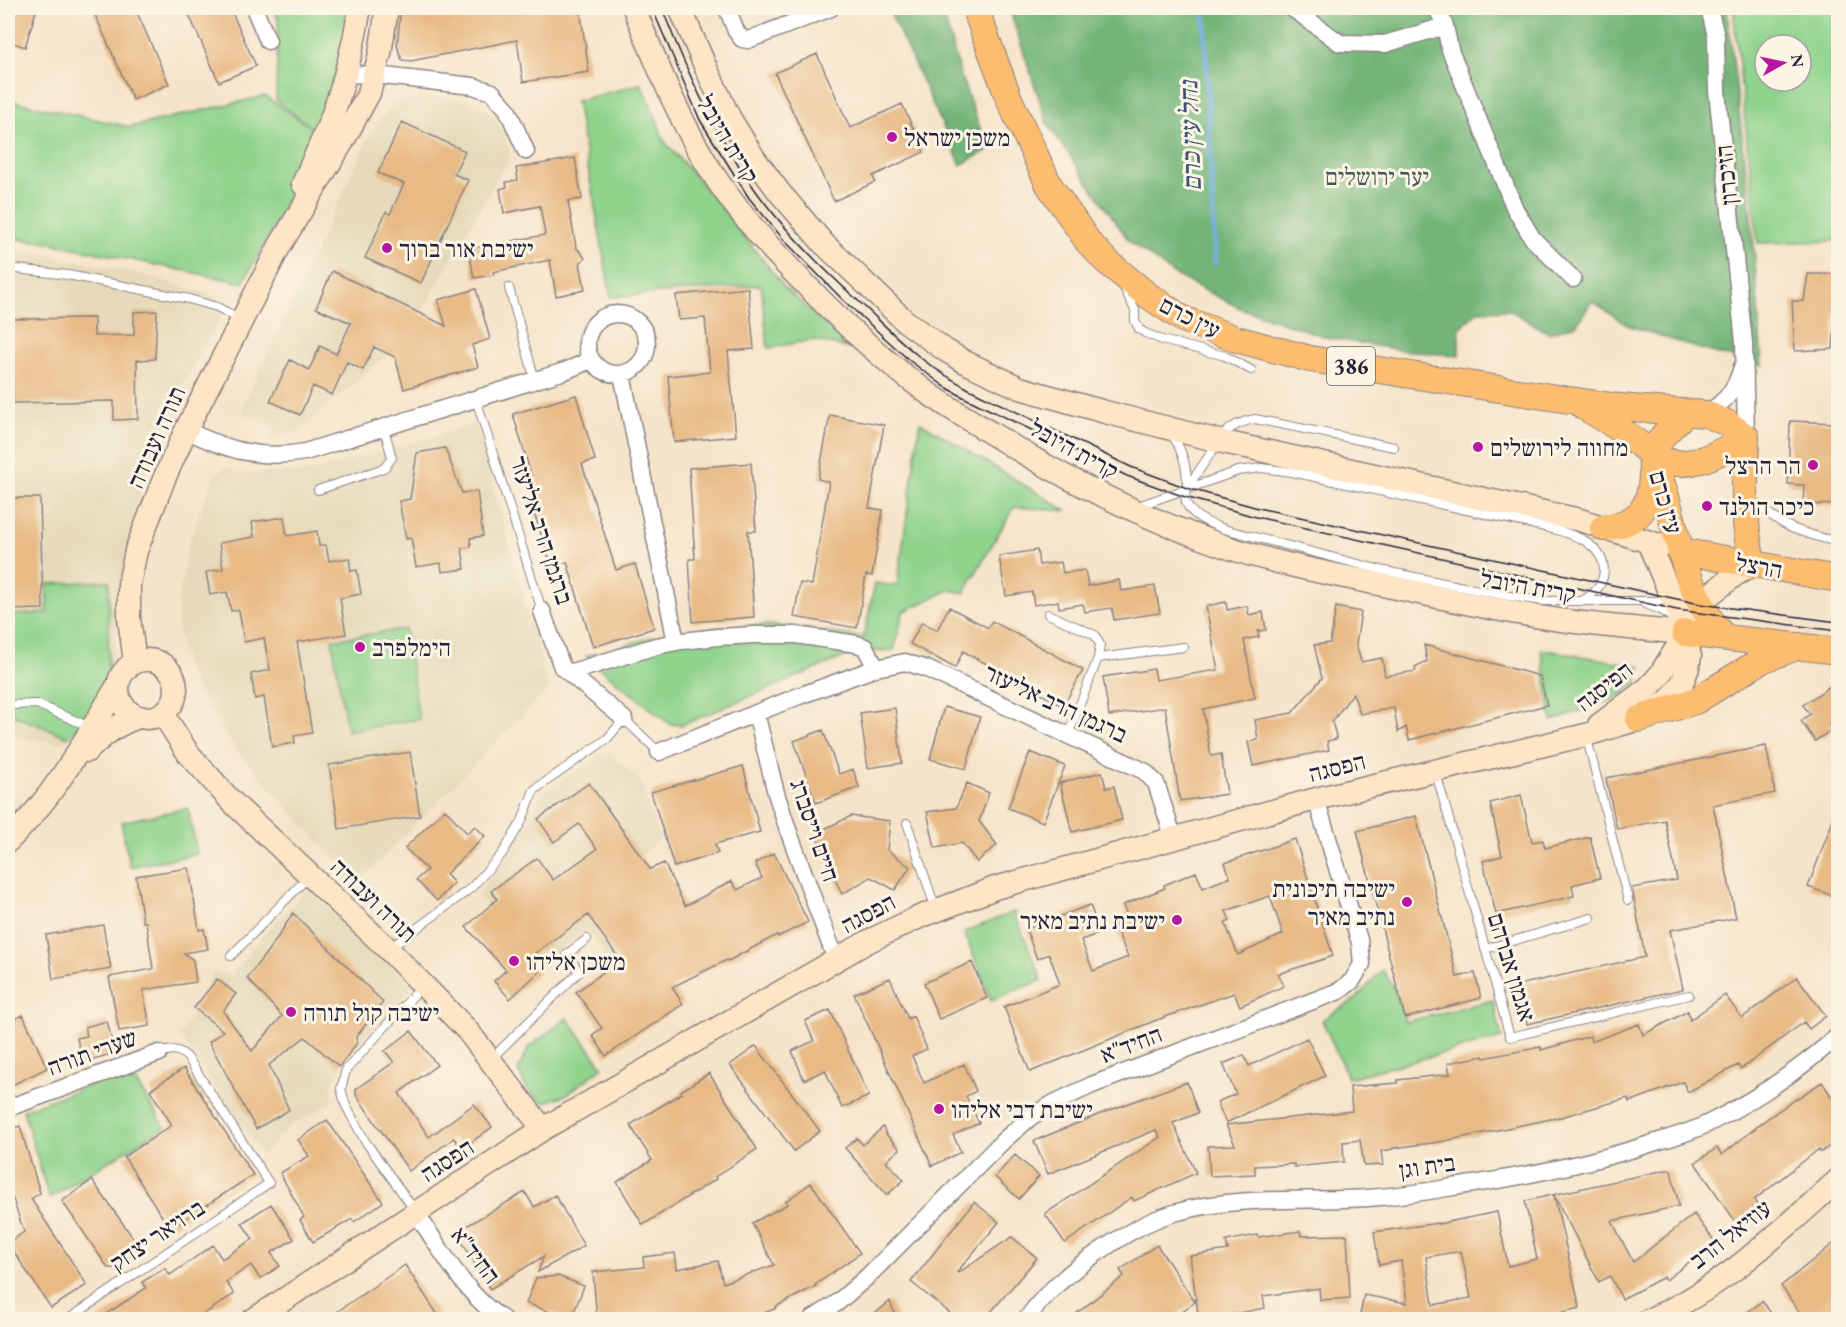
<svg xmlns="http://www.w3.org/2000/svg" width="1846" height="1327" font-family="'EB Garamond','Frank Ruhl Libre',serif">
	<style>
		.built { fill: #e6daba }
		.green { fill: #8fd38c; stroke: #587a64; stroke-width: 1.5; fill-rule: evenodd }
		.forest { fill: #73b578; stroke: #4a6c5a; stroke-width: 1.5 }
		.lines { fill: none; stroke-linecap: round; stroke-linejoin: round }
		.stream { stroke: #76ade5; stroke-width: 5 }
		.building { fill: #e8ba85; fill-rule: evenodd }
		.lane-casing { stroke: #8c8382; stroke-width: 10 }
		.street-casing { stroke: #8c8382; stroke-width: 19 }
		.secondary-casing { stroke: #8c8382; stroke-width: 25 }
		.primary-casing { stroke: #8c8382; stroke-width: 28 }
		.lane { stroke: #fff; stroke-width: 8 }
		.street { stroke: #fff; stroke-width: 16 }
		.secondary { stroke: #fee5c5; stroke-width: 22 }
		.primary { stroke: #fcbd6f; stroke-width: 26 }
		.tram { stroke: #22223b; stroke-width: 1.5 }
		.poi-dot { fill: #b5179e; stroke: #fcf5e5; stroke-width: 2 }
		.labels { text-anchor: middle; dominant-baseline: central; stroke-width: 6; stroke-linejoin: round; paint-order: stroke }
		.shield { fill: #fcf5e5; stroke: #63616e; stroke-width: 1.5 }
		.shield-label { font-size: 22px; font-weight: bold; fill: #22223b }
		.poi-label { font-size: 24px; fill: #22223b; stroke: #fcf5e5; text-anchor: start }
		.street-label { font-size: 24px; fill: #22223b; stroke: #fcf5e5 }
		.park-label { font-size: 24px; fill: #435753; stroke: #fcf5e5 }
		.water-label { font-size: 26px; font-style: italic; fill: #3f5376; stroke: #fcf5e5 }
	</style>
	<rect width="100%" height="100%" fill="#fcf5e5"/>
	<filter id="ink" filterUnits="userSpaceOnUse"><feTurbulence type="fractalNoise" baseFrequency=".0167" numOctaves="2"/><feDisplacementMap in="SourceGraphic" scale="12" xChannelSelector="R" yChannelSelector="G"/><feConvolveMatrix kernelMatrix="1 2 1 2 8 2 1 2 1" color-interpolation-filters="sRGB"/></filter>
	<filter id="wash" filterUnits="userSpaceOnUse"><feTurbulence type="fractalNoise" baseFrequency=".008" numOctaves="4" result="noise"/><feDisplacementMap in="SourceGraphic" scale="24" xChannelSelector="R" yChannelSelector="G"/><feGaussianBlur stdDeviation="1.35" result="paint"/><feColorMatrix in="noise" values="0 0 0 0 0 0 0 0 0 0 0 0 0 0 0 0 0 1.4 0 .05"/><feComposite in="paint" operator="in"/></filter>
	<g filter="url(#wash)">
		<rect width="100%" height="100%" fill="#f6e4ca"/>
		<path class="built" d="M419,97H441L471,102L485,109L495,117L505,134L511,155L405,341L295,433L272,440L273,427L241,411L370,134L391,106L402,101Z
			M8,250L43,254L146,275L231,301L181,387L144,480L127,556L117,623L113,684L85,725L60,743L8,736Z
			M476,424L549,688L359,882L322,845L252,768L221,729L200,695L185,664L178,630V599L189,542L214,475L224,468L243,473L309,472Z
			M607,751L640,780L660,839L621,875L622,978L587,930L541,963L477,896L531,819L544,791Z
			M310,888L413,987L365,1039L334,1079L332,1102L290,1126L262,1155L180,1036L214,971L231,976L268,929Z"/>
		<path class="green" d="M273,8H350L344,52L319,133L272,230L243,283L46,242L8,238V100L130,127L265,96L315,130L276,100L278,19Z
			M1733,8H1838V241L1758,243ZM1765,45H1801V81H1765Z
			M641,84L657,120L664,141L708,191L785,288L852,349L813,340L768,348L761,285L611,297L576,101Z
			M920,422L1067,511L1014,507L964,593L949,590L903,612L894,650L854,653L682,725L670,724L612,678L586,656L649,638L706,629L770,625L864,637L875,583L897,586Z
			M109,581L108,686L85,721L68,737L8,713V615L47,613V584Z
			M405,629L419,719L347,731L332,640Z
			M1541,649L1640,666L1637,682L1618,697L1552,721Z
			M188,808L197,854L130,867L121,822Z
			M1014,912L1042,980L991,1000L964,932Z
			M1382,970L1394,987L1405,1022L1493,1000L1502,1038L1348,1078L1322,1020L1356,999Z
			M567,1018L603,1067L566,1095L542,1103L527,1089L518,1071L529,1047Z
			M129,1071L165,1127L49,1198L23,1110Z"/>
		<path class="forest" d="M888,8H942L960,74L988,150L961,165Z
			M1009,8H1727L1753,233L1762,366L1697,348L1627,325L1592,301L1576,325L1548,333L1510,310L1478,311L1459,329V356L1401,350L1329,338L1240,308L1175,275L1129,241L1047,123Z"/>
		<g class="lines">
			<path class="stream" d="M1204,8L1215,263"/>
		</g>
		<g id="blocks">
			<path class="building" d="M8,8H37L25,47L8,41Z
				M92,8H135L169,84L133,100Z
				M186,8H230L256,66L219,82Z
				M401,8H580L589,72L523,82L517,40L411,61L402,60L397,46Z
				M817,54L850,128L902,104L924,152L873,176L875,182L834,201L775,73Z
				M402,122L465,151L454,174L468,180L421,283L365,258L386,212L390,214L404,184L378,173Z
				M575,158L582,199L568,201L576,247L585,258L580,263L585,290L556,296L550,260L493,272L494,275L474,278L470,256L475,255L474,248L545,235L540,206L504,213L500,189L507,187L506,182L518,180L516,168Z
				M332,271L446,326L438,300L476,289L490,339L472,345L478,367L404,389L395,357L374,347L363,370L347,362L332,395L313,386L300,415L270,401L290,360L309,370L320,346L336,354L351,323L316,308Z
				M1808,274H1838L1833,349L1795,351L1792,301H1804Z
				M748,288L754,349L728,351L736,436L674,442L668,376L710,372L705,318L679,320L676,295Z
				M157,311L155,359L137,360L138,419L114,420V401L13,403L11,319L94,318V336L134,335V312Z
				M576,395L595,460L582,464L616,570L635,564L654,628L593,647L567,562L552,567L531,504L539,502L513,414Z
				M830,415L884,425L869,508L883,510L872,576L866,575L857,628L794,617L800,583L812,585L829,482L818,479Z
				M1790,421L1835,423L1834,445H1839V505L1803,504L1804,485L1788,484Z
				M445,448L462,493L477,491L483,536L470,538L471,547L462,548L465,569L442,572L441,563L416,567L411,538L406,539L399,501L410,499L417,453Z
				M751,463L756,531H748L754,617L693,622L689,559H695L689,468Z
				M8,498H40L43,609L8,610Z
				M284,517L287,536L317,531L319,546L326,545L329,561L349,558L351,571L357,570L361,594L340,598L346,634L297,642L312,733L294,736L295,743L272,747L264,697L255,699L251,674L270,670L264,638L244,642L239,610L231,611L227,592L210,595L206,572L223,569L219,543L254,537L252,522Z
				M1037,550L1039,565L1061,562L1063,573L1085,570L1088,586L1119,580L1121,591L1155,586L1160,613L1114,620L1112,608L1085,612L1083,604L1059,608L1058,601L1034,605L1032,592L1006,596L999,556Z
				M1226,602L1227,610L1247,606L1249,615L1263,612L1266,630L1258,631L1259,637L1244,640L1255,698L1203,709L1211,756L1221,754L1227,794L1180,801L1165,707L1109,716L1103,677L1154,669L1156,680L1218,670L1206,606Z
				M949,607L988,628L992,621L1083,670L1063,706L963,651L955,668L910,644L922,622L937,630Z
				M1336,607L1361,612L1356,644L1361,662L1382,658L1385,676L1416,671L1415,667L1427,661L1424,645L1540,676L1547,705L1409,740L1406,727L1398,732L1394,708L1360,714L1353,693L1332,722L1337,739L1327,741L1329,750L1253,766L1248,742L1258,740L1255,720L1292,713L1322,678L1314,645L1330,643Z
				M1839,680V718L1829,725L1832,730L1815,741L1801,721L1810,714L1803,705Z
				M944,707L980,717L966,769L930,759Z
				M895,708L902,763L868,768L860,713Z
				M823,730L839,774L853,769L859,787L816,803L794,741Z
				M1766,746L1775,793L1713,805L1736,918L1670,930L1683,989L1527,1024L1518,985L1645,957L1632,888L1677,880L1665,820L1617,829L1606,778Z
				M410,752L420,816L339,829L329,765Z
				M1030,752L1065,766L1043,822L1008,808Z
				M743,766L760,832L715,844L718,853L674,867L651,792Z
				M1102,772L1106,788L1114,786L1122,820L1072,832L1060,783Z
				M589,783L650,869L664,863L685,906L732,881L737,890L762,878L755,863L774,853L808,922L778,937L777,935L728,961L727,960L672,987L683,1004L606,1056L592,1035L602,1028L576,992L620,960L588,915L527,959L539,972L510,999L494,981L506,970L466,927L497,899L491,891L537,858L553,880L597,849L579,824L554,842L538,819Z
				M967,783L989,793L979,821L997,845L977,862L962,843L935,848L927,812L956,808Z
				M1521,795L1532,842L1543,840L1545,848L1590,837L1600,878L1572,885L1574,896L1496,914L1483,861L1502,856L1490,803Z
				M445,809L467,833L475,826L485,836L446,874L454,883L437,901L416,880L427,870L405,848Z
				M1837,809H1839V898L1808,887Z
				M851,816L890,821L887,850L910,867L895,890L871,877L842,894L822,851L816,833Z
				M1416,816L1457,977L1475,973L1481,998L1405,1018L1357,831Z
				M1295,839L1333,956L1278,974L1284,986L1240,1006L1234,993L1154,1021L1030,1072L1004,1007L1060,984L1049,954L1037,959L1026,929L1090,905L1100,933L1081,940L1093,971L1128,957L1114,924L1128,918L1123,905L1165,888L1164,885L1196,872L1203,888L1230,877L1225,863ZM1270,896L1283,934L1238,955L1225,923L1230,921L1226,911Z
				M189,868L199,930L204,929L208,949L184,953L193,960L196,982L143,990L150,1026L119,1031L109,977L153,969L146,922H143L136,876Z
				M293,913L383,1002L356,1037L357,1043L339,1067L305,1037L269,1065L289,1110L256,1129L209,1042L223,1031L194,1008L217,979L236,994L223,1011L252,1051L282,1016L247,978L276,940Z
				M103,925L111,969L53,979L46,935Z
				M972,962L987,998L939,1019L924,983Z
				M1797,977L1826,1016L1809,1029L1804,1022L1741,1069L1738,1065L1688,1092L1683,1082L1629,1102L1628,1098L1561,1117L1440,1142L1393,1148V1149L1381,1151L1383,1165L1364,1166L1360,1140L1343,1142L1344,1162L1294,1167V1164L1255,1166V1174L1210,1176L1208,1146L1235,1145L1226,1125L1352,1111L1350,1087L1398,1083V1080L1450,1074L1448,1063L1483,1056L1484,1058L1541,1047V1050L1590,1036L1591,1042L1639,1024L1643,1035L1688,1011L1690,1020L1725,995L1742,1018Z
				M890,978L908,1019L913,1016L927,1049L912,1056L924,1083L964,1064L976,1091L966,1096L979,1123L953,1135L961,1152L932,1166L854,994Z
				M830,1010L869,1096L842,1108L825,1070L804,1080L792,1051L814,1041L805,1021Z
				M23,1015L47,1068L8,1087V1022Z
				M107,1021L115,1053L82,1062L77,1038L87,1036L85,1027Z
				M411,1031L437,1065L399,1093L429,1137L474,1104L492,1127L462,1149L454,1138L409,1171L356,1095V1089L394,1062L385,1051Z
				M1307,1038L1325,1076L1226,1123L1217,1102L1236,1094L1223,1064L1244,1055L1249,1066Z
				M756,1046L820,1131L794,1151L730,1065Z
				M184,1068L253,1175L170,1229L124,1157L172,1125L150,1090Z
				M709,1073L757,1149L715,1177L716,1179L643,1225L617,1182L652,1160L630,1125L682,1093L681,1091Z
				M1187,1082L1198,1113L1173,1123L1196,1173L1134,1201L1132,1197L1065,1243L1045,1214L1160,1137L1156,1130L1048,1174L1034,1141L1105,1112Z
				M1822,1082L1839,1108V1140L1821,1152L1819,1149L1754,1200L1762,1212L1740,1228L1695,1163L1717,1148L1722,1155L1769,1117Z
				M327,1120L383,1202L354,1222L352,1219L313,1242L300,1220L304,1217L280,1173L309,1156L298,1140Z
				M20,1126L40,1193L31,1199L87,1285L51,1308L8,1243L24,1232L13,1199L8,1200V1130Z
				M883,1127L886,1134L900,1149L886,1161L904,1180L887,1195L845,1148L857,1138L863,1145Z
				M1015,1155L1039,1176L1019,1199L995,1177Z
				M1665,1170H1671L1679,1206L1612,1221L1633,1262L1694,1214L1715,1242L1666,1280L1664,1277L1622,1299L1610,1276L1599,1282L1554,1195L1580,1308L1529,1320H1359L1364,1295L1407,1303L1401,1261L1379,1265L1374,1232L1438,1223V1224L1497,1212L1508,1266L1537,1259L1525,1201ZM1461,1251L1471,1298L1433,1305L1426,1257Z
				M92,1180L141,1249L114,1268H108L62,1201Z
				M811,1183L860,1253L815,1285L816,1286L775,1307V1309L745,1320H597L593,1272L644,1267L643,1257L675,1253L677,1269L718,1261L723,1283L774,1265L752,1223L788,1204L786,1201Z
				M525,1192L534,1207L555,1195L584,1246L538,1272L544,1256L490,1289L456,1232Z
				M974,1202L999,1222L957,1272L958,1273L1012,1237L1037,1258L984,1320H947L951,1314L911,1282Z
				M271,1204L294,1239L271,1253L280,1266L260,1279L251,1265L226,1282L234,1294L195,1320H97L146,1288L142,1282L165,1268L170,1275L213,1245L222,1259L253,1239L242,1223Z
				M1300,1231L1301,1236L1347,1235L1350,1298L1320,1300L1319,1288L1263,1296L1265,1308L1234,1314L1235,1320H1199L1190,1256L1228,1250L1226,1241L1257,1235L1258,1237Z
				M1839,1239V1320H1805L1781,1286Z
				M1157,1245L1195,1302L1169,1320H1068L1124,1276L1120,1270Z
				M405,1265L438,1315L430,1320H325Z
				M558,1276L584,1286L571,1320L526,1303L536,1278Z
				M890,1301L897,1320H868Z
				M1762,1301L1776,1320H1738Z"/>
		</g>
	</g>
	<g filter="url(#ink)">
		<use href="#blocks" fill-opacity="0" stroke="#8c8382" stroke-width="1.5"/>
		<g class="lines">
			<g class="lane-casing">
				<path id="lane" d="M8,268L68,275L189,299L217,307L240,319
					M509,288L535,380
					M1124,288L1135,310V321L1139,329L1145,333L1162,340L1225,356L1251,370
					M476,399L542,611
					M1171,433C1181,448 1187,465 1187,483C1187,489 1184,495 1186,502C1191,517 1211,524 1224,529L1385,571L1503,595L1543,601H1658L1671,599
					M1187,488L1224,434C1233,425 1242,421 1255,419L1394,447
					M318,490L384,468L392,458L384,428
					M1750,496C1780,528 1798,532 1838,542
					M1138,506L1238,471L1261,468L1292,472L1549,528C1561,531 1574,535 1585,541C1612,559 1609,586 1582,601
					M1645,604L1663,611L1673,619
					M1048,614L1095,635L1100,645L1098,658
					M8,705L37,704L92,728
					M1068,735L1098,658L1184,647
					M1586,735L1628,900
					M1436,773L1510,1037L1689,995
					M907,823L936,910
					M389,949L471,888L502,854L521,823L534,790L607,739L624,719L659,752
					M1485,949L1591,918
					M231,956L308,877
					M491,1059L579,972L567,954L587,939
					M416,1212L365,1141L346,1106L341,1089L346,1070L422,986
					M67,1320L269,1183L188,1058C178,1048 172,1049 159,1053"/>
			</g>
			<g class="street-casing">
				<path id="street" d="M254,8L268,41
					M727,8L736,31L742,39L748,40L831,8
					M1292,8L1340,43L1385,44L1445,26
					M1437,8L1445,26L1450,50L1515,209L1533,239L1573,279
					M1709,8L1716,36L1717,91L1744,342L1746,437
					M346,74L375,75L473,86L492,92L507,109L526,151
					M587 344a30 30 0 1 1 60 0a30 30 0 1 1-60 0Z
					M622,374L676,642
					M1706,414C1725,402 1736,390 1742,367
					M186,430C227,450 259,460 305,452L565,371L591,360
					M542,611L562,667L624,719
					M569,673L656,646L682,641L718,637L754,635H796L857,644L865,647L876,668
					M756,713L776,793L788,830L836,960
					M659,752L799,696L876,668L905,662L927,669L1144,771L1156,783L1174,839
					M8,1108L159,1053
					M416,1213C442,1250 465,1296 504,1320
					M811,1320L837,1303L867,1277L1004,1140L1032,1116L1056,1102L1092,1085L1339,991L1352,981L1362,964L1360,943L1316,799
					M1026,1320C1042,1296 1064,1277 1087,1260C1114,1241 1143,1222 1174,1213C1236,1195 1304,1202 1368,1198C1396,1196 1425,1192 1453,1187C1522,1177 1590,1164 1656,1142C1673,1137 1691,1132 1707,1124C1754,1101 1799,1070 1838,1036"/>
			</g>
			<g class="secondary-casing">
				<path id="secondary" d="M634,8C658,67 683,130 719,183C745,221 776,255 808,287C844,324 883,360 925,391C946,406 968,419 991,433C1063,478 1138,516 1218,544C1271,563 1328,573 1383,585C1429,595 1476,606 1523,614C1576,624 1631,628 1685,633
					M680,8L706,68L729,117L754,158L780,193L824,244L905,321L945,350L965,362L1020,388L1105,412L1219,441L1580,520L1662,546
					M303,184C313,160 325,136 334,111C346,77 354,43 360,8
					M118 689a29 29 0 1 1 58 0a29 29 0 1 1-58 0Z
					M135,662L129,618V584L136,551L164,479L186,430L279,247L343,141L369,93L380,54L387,8
					M163,714L188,753L231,801L388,949L467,1030L543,1129
					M1599,725L1648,688L1659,676L1681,641L1694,613L1707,597L1735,575L1753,565
					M87,751C105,734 114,726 138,717
					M8,841C55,796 85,740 118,685
					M253,1320L543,1129L867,942L917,918L995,888L1316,799L1586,735L1639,719L1653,712L1670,699L1682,683L1688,668L1690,656L1677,610L1648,542
					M1648,1320C1721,1290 1780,1232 1838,1180"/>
			</g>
			<g class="primary-casing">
				<path id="primary" d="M975,8L1009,99L1049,185L1089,243L1106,261L1146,294L1183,319L1236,339L1310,359L1569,400L1619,407L1706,414L1727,423L1746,437
					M1584,407C1600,415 1616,426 1630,437C1640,444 1649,454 1660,459C1689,472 1723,452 1746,437
					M1746,437C1745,480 1742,523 1753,565
					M1652,454C1658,472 1664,489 1669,507C1681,553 1691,601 1724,637
					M1603,528C1637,524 1650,510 1652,476C1653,469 1650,459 1653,453C1659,437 1674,424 1686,413
					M1680,551L1838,579
					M1685,633L1838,651
					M1639,719L1695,701L1762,660L1799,646"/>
			</g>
			<use href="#lane" class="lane"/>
			<use href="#street" class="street"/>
			<use href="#secondary" class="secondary"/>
			<use href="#primary" class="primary"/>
			<path class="tram" d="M652,8L700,120L749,198L784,240L842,299L910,361L944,386L965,398L1127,476L1185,497L1256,517L1677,610L1838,631
				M662,8C687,72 715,134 756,191C787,234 826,272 865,307C882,323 898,339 916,354C932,368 951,379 969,389L1131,467L1187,488L1258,508L1700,604L1838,622"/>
		</g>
	</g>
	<g class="poi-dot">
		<circle cx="892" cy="137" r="6"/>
		<circle cx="387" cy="248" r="6"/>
		<circle cx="1478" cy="447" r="6"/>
		<circle cx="1813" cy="465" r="6"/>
		<circle cx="1707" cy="506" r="6"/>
		<circle cx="360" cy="647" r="6"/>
		<circle cx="1407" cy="902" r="6"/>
		<circle cx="1177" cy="920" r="6"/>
		<circle cx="514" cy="961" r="6"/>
		<circle cx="291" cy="1012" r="6"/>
		<circle cx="939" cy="1109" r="6"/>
	</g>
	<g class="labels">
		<rect class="shield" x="1327" y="347" width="48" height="38" rx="4.5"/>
		<g class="shield-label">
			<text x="1351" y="366">386</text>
		</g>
		<g class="poi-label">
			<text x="904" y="137">משכן ישראל</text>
			<text x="399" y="248">ישיבת אור ברוך</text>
			<text x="1490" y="447">מחווה לירושלים</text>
			<text x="1801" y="465" text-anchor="end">הר הרצל</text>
			<text x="1719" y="506">כיכר הולנד</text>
			<text x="372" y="647">הימלפרב</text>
			<text x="1395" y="888" text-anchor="end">ישיבה תיכונית<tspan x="1395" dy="28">נתיב מאיר</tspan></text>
			<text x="1165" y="920" text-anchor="end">ישיבת נתיב מאיר</text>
			<text x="526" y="961">משכן אליהו</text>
			<text x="303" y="1012">ישיבה קול תורה</text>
			<text x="951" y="1109">ישיבת דבי אליהו</text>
		</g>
		<g class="street-label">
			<text transform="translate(728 139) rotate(59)">קרית היובל</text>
			<text transform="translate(1726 175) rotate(-96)">הזיכרון</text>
			<text transform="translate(1190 317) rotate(27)">עין כרם</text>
			<text transform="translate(156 437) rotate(-66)">תורה ועבודה</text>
			<text transform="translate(1074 449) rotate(29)">קרית היובל</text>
			<text transform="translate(1666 502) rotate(74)">עין כרם</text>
			<text transform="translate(542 530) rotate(72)">ברגמן הרב אליעזר</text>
			<text transform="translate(1759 566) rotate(10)">הרצל</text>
			<text transform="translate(1528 586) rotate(10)">קרית היובל</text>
			<text transform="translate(1604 686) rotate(-38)">הפיסגה</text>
			<text transform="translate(1056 703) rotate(25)">ברגמן הרב אליעזר</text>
			<text transform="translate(1337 767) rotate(-14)">הפסגה</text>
			<text transform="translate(815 830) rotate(71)">חיים וייסברג</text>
			<text transform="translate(374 900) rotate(44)">תורה ועבודה</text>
			<text transform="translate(868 913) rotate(-28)">הפסגה</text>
			<text transform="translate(1512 967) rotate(73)">אגמון אברהם</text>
			<text transform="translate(1131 1044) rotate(-21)">החיד"א</text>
			<text transform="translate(92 1052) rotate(-20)">שערי תורה</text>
			<text transform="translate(447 1160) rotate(-33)">הפסגה</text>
			<text transform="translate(1427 1166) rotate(-8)">בית וגן</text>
			<text transform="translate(1730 1234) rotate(-38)">עוזיאל הרב</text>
			<text transform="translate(157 1235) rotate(-34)">ברויאר יצחק</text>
			<text transform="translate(476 1255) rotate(53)">החיד"א</text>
		</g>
		<g class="park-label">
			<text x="1377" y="176">יער ירושלים</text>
		</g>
		<g class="water-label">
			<text transform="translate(1190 136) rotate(-92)">נחל עין כרם</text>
		</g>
	</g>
	<rect width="1846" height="1327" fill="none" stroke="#fcf5e5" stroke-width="30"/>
	<g transform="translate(1783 63) rotate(81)"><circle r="28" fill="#fcf5e5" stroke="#a5a1a1" stroke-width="1.5"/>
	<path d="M0-4.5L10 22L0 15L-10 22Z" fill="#b5179e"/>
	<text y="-9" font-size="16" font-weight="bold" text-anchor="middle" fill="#22223b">N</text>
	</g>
</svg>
